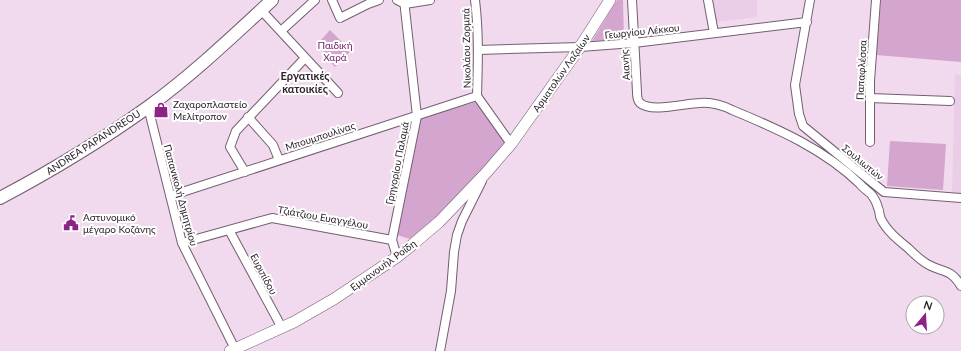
<svg xmlns="http://www.w3.org/2000/svg" width="961" height="351" font-family="Lato,sans-serif">
	<style>
		.built { fill: #eacde6 }
		.green { fill: #d4a5ce }
		.lines { fill: none; stroke-linecap: round; stroke-linejoin: round }
		.street-casing { stroke: #735f70; stroke-width: 10 }
		.secondary-casing { stroke: #735f70; stroke-width: 12 }
		.primary-casing { stroke: #735f70; stroke-width: 14 }
		.street { stroke: #fff; stroke-width: 8 }
		.secondary { stroke: #fff; stroke-width: 11 }
		.primary { stroke: #fff; stroke-width: 12 }
		.labels { text-anchor: middle; dominant-baseline: central; stroke-width: 4; stroke-linejoin: round; paint-order: stroke }
		.street-label { font-size: 10px; fill: #2c232b; stroke: #fff }
		.park-label { font-size: 10px; fill: #6e1e69; stroke: #fff }
		.poi-label { font-size: 10px; fill: #2c232b; stroke: #fff; text-anchor: start }
		.neighbourhood-label { font-size: 11px; font-weight: bold; fill: #2c232b; stroke: #fff }
	</style>
	<rect width="100%" height="100%" fill="#f1daee"/>
	<path class="built" d="M712,0H757V17L716,22Z
		M955,74L961,75V195L952,194Z"/>
	<path class="green" d="M617,0H623L624,39L592,41Z
		M881,0H961V62L876,55Z
		M330,30L351,51L335,67L324,55L321,40Z
		M476,102L507,144L437,217L410,239L397,235L421,118Z
		M890,141L946,144L943,190L887,186Z"/>
	<g class="lines">
		<g class="street-casing">
			<path id="street" d="M332,0L340,18L368,4L379,0
				M397,0L405,4L430,0
				M475,0C479,32 478,64 477,96
				M632,0L637,92C637,95 637,100 640,103C651,113 686,103 700,103C711,102 722,105 732,110C778,129 824,149 860,184C863,188 868,191 871,194C874,198 877,203 878,208C880,211 879,216 881,219C887,231 898,240 908,248C914,254 921,261 929,265C944,273 951,269 961,286
				M708,0L714,33
				M810,0L795,85L799,114L803,126L884,192L961,198
				M261,10L338,93
				M281,31L315,0
				M478,50L580,47L634,43L807,22
				M477,96L511,144
				M870,98L950,101
				M148,107L182,243L235,349
				M248,117L273,145L279,160
				M870,142V81L876,0
				M245,172L230,147L236,131L305,58
				M170,196L477,96
				M229,230L282,328
				M182,243L272,218L392,240
				M397,257L392,240L417,116L404,0
				M440,351L451,291L454,252L457,235L462,221L482,181"/>
		</g>
		<g class="secondary-casing">
			<path id="secondary" d="M230,351L294,322L334,299L397,257L412,245L439,222L486,173L511,144L580,47L610,0"/>
		</g>
		<g class="primary-casing">
			<path id="primary" d="M0,198C51,171 101,141 148,107C192,75 232,37 272,0"/>
		</g>
		<use href="#street" class="street"/>
		<use href="#secondary" class="secondary"/>
		<use href="#primary" class="primary"/>
	</g>
	<defs>
		<g id="shop-bare" transform="scale(1.2)"><path d="M-5-2.5h2.3a2.7 3.5 0 0 1 5.4 0H5L5.5 6h-11ZM-1.5-2.5h3a1.5 2.3 0 0 0-3 0Z" fill="#8c2186" stroke="#fff" stroke-width="2.5" paint-order="stroke"/></g>
		<g id="civic-bare" transform="scale(1.2)"><path d="M-.6-6.5H3V-4.5H.6V-3L4-1V1h2V6H-6V1h2V-1L-.6-3ZM-1.2 2.5V6h2.4V2.5Z" fill="#8c2186" stroke="#fff" stroke-width="2.5" paint-order="stroke"/></g>
	</defs>
	<g fill-rule="evenodd">
		<use href="#shop-bare" x="161" y="110"/>
		<use href="#civic-bare" x="71" y="223"/>
	</g>
	<g class="labels">
		<g class="street-label">
			<text transform="translate(642 31) rotate(-6)">Γεωργίου Λέκκου</text>
			<text transform="translate(466 48) rotate(-91)">Νικολάου Ζορμπά</text>
			<text transform="translate(625 65) rotate(-94)">Αιανής</text>
			<text transform="translate(861 70) rotate(-87)">Παπαφλέσσα</text>
			<text transform="translate(561 73) rotate(-55)">Αρματολών Λαζαίων</text>
			<text transform="translate(320 136) rotate(-18)">Μπουμπουλίνας</text>
			<text transform="translate(93 142) rotate(-33)">ANDREA PAPANDREOU</text>
			<text transform="translate(863 162) rotate(39)">Σουλιωτών</text>
			<text transform="translate(397 163) rotate(-79)">Γρηγορίου Παλαμά</text>
			<text transform="translate(181 195) rotate(75)">Παπανικολή Δημητρίου</text>
			<text transform="translate(323 217) rotate(10)">Τζιάτζιου Ευαγγέλου</text>
			<text transform="translate(383 265) rotate(-36)">Εμμανουήλ Ροΐδη</text>
			<text transform="translate(264 274) rotate(62)">Ευριπίδου</text>
		</g>
		<g class="park-label">
			<text x="335" y="45">Παιδική<tspan x="335" dy="12">Χαρά</tspan></text>
		</g>
		<g class="poi-label">
			<text x="173" y="104">Ζαχαροπλαστείο<tspan x="173" dy="12">Μελίτροπον</tspan></text>
			<text x="83" y="217">Αστυνομικό<tspan x="83" dy="12">μέγαρο Κοζάνης</tspan></text>
		</g>
		<g class="neighbourhood-label">
			<text x="305" y="75">Εργατικές<tspan x="305" dy="13">κατοικίες</tspan></text>
		</g>
	</g>
	<g transform="translate(925 315) rotate(18)"><circle r="19" fill="#ffffff" stroke="#aba7aa"/>
	<path d="M0-3L7 15L0 10L-7 15Z" fill="#8c2186"/>
	<text y="-6" font-size="11" font-weight="bold" text-anchor="middle" fill="#2c232b">N</text>
	</g>
</svg>
